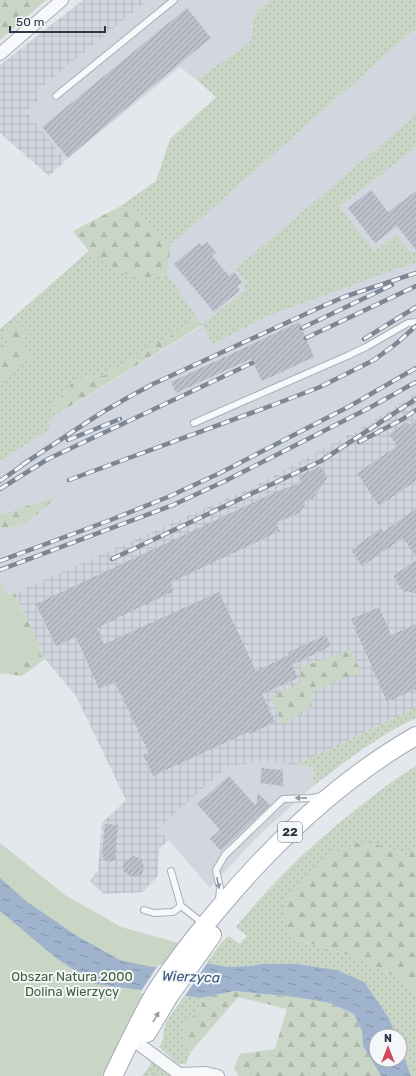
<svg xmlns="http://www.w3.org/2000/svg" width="416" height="1076" font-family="Rubik,sans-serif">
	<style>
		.built { fill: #d2d6de }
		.industrial { fill: url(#industrial-grid) }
		.grass { fill: url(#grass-dots) }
		.forest { fill: url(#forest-firs) }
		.green { fill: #c9d6c5 }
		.water { fill: url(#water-ripples) }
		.pier { fill: #e4e7ec }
		.building { fill: url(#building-hatch) }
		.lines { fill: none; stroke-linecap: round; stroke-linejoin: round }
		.service-casing { stroke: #a9aeb7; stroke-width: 8 }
		.minor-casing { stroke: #a9aeb7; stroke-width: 14 }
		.primary-casing { stroke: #a3abb8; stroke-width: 20 }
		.service { stroke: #f7f8fa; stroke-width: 6 }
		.minor { stroke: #f7f8fa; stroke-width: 12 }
		.primary { stroke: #fff; stroke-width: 18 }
		.rail-casing { stroke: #7d8696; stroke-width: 4.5 }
		.rail { stroke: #f4f6f9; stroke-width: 3; stroke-dasharray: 9; stroke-linecap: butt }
		.oneway { fill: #9196a0 }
		.oneway2 { fill: #959aa2 }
		.labels { text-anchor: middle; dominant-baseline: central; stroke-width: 4; stroke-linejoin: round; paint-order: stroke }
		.shield { fill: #f4f6f9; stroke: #676e7b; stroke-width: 1 }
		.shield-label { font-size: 12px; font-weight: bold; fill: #2b3445 }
		.park-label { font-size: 13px; fill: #3f6138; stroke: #f4f6f9 }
		.water-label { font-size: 14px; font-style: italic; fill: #34527a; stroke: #f4f6f9 }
	</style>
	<defs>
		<pattern id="industrial-grid" width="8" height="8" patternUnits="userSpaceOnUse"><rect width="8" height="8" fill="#d2d6de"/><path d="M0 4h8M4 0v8" fill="none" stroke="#b4b8c0"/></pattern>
		<pattern id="grass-dots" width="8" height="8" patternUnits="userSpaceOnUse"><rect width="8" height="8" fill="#c9d6c5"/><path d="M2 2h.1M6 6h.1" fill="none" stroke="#adb8ab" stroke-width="1.8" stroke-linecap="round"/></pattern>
		<pattern id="forest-firs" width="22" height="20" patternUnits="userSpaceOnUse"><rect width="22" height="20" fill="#c9d6c5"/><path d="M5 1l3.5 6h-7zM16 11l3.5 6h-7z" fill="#adb8ab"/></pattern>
		<pattern id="water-ripples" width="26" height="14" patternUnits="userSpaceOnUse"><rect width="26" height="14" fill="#9fb4cc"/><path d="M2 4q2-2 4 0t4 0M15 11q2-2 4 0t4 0" fill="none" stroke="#8293a7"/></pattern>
		<pattern id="building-hatch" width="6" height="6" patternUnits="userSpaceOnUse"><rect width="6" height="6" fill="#bbc0ca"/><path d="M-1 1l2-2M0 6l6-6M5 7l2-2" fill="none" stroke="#989da6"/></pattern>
	</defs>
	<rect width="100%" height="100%" fill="#e4e7ec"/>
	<path class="built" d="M148,0H271L255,13L250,42L197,80L180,67L66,160L26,111L39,100L36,95L38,90Z
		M416,28V393L368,424L252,487L15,593L0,595V530L28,522L58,495L0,515V461L50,428L47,421L202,326L167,274L171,245Z
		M264,761L314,767L313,786L254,840L210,888L169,840L158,829L227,767Z"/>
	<path class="industrial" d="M83,0H148L38,90L36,95L39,100L26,111L66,160L49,176L0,133V65Z
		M416,393V708L296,765L264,761L227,767L158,829L169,840L159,849L158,876L143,892L104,894L90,881L98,870L102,823L126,800L76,696L45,659L15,593L252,487L368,424Z"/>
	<path class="grass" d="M271,0H416V28L171,245L154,230L136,208L119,207L156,181L170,139L216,97L197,80L250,42L255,13Z
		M416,115V147L339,207L374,252L396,235L412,254L416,251V262L267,316L213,344L202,325L246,290L243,286L248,282L236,269Z
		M89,251L118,271L144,279L167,274L198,319L106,375L74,380L53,407L56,415L47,421L51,428L0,461V381L32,356L12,343L0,352V329Z
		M416,708V718C378,736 346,761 313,786L314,767L296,765Z
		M416,766V847L405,855L381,846L290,939C332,948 384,963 416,994V1076H411L400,1046V1036H396L389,1018L337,970L297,964H260L251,966L229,967L206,963L222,942L229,936L240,944L247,936L236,927C272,882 314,842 359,807C377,793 396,778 416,766Z
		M184,996L201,998L202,1005L180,1033L190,1053L186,1064H178L159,1047C165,1040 162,1037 164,1029C167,1017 178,1007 184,996Z
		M152,1061L171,1073L170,1076H142L149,1067Z"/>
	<path class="forest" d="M0,0H46L0,40Z
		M119,207L136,208L154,230L171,245L167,274L144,279L118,271L89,251L73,231Z
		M198,319L202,325L56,415L53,407L74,380L106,375Z
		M18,322L30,334L21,343L32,356L0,381V352L12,343L4,333Z
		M59,495L28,522L0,530V515Z
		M15,593L45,659L22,676L0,673V595Z
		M351,649L361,672L313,691L311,708L283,724L270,697L302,682L300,668Z
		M359,842L381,846L405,855L416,847V994C384,963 332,948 290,939L283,906L296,886L335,852Z
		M234,991L295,997L330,1003L354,1014L362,1031L363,1046L381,1076H239L234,1068L240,1054L275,1049L287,1009L238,997L190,1053L180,1033L202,1005L201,998Z"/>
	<path class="green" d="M0,582L40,656L0,674Z
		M0,843L65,895L121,927L182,944L108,1076H0Z"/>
	<path class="water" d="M0,878L26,901L77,936L120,960L152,967L206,963L229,967L251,966L260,964H297L337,970L364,982L389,1018L396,1036H376V1060H400V1046L411,1076H381L363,1046L362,1031L354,1014L330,1003L295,997L234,991L201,998L95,984L56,958L0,911Z"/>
	<path class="pier" d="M208,962L184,997L140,993L158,965Z"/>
	<path class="building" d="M187,8L211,38L138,98L68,158L42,127Z
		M371,190L388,212L416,191V250L397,226L375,243L348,208Z
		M207,242L216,252L212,256L229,276L234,272L242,282L237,286L240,290L214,312L174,264L199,243L202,246Z
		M299,322L314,357L262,381L251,359L176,393L171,382Z
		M416,421V481L379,506L357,473L397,446L389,434L407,422L410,425Z
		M321,466L327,478L313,498L304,502L305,505L299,513L276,523L280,531L170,583L174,591L97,628L104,644L219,592L256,671L289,655L288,652L326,635L331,646L292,665L298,678L262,694L275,722L249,734L248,732L153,776L143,755L149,753L115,682L99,689L76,637L56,646L36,604L280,490L302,483L298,476Z
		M416,509V556L403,538L362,566L351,550L381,528L383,532Z
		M416,560V593L403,591L393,576Z
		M379,607L391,635L416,624V689L387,702L351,619Z
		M262,768L283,770V786L260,783Z
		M229,776L256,806L258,793L270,805L221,851L210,839L220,830L197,804Z
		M105,824L118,825L115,860L108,862L104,860L102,854Z
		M134,856L141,859L144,867L142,874L134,877L127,874L124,871L122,862Z"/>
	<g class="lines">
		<g class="service-casing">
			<path id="service" d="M56,96L174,0
				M194,423L347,356L366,347L408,323L416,322
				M171,871L181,906L204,924
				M219,900L220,888L216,870L225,855L283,799L312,798L322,796
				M144,910L154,913L173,912L181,906"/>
		</g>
		<g class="minor-casing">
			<path id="minor" d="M0,54L62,0
				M140,1045L182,1076
				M180,1074L206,1073L218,1076"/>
		</g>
		<g class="primary-casing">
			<path id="primary" d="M147,1033L169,996L212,935
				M113,1076C126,1049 139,1021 154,995C172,966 193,939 215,913C270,846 340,779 416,736"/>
		</g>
		<use href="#service" class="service"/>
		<use href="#minor" class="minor"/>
		<use href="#primary" class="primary"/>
		<g class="rail-casing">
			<path id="rail" d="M302,328L392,285
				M306,338L416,286
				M364,339L416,307
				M68,440L120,419
				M359,442L403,419L416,410
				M22,465L101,413L127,398L153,384L323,306L344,297L416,273
				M69,480L273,405L320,387L374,360L397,343L416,326
				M0,481L27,462
				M0,489L48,459L252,363
				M112,559L321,461L416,399
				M0,561L108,521L168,497L220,473L350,406L416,368
				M0,570L173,505L225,481L371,407L416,382"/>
		</g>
		<use href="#rail" class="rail"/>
	</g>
	<defs><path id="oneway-solid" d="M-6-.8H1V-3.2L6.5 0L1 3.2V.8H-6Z"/></defs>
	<g class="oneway">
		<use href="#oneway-solid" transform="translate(301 798) rotate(179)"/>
		<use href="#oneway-solid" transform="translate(218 883) rotate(79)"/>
	</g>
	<use class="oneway2" href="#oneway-solid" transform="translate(156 1017) rotate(-60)"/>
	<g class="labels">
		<rect class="shield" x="278" y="822" width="24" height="20" rx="3"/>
		<g class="shield-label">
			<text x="290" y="832">22</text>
		</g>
		<g class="park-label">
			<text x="72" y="976">Obszar Natura 2000<tspan x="72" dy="15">Dolina Wierzycy</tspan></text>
		</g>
		<g class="water-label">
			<text transform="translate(191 977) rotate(2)">Wierzyca</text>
		</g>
	</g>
	<g transform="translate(388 1048)"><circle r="19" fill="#f4f6f9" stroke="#a4a8b1"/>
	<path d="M0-3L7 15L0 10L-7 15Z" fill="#d1495b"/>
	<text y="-6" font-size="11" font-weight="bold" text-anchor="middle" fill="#2b3445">N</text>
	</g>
	<path d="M10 26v6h95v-6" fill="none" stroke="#2b3445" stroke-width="2"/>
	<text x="16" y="26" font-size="12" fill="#2b3445" stroke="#f4f6f9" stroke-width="3" paint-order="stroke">50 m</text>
</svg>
